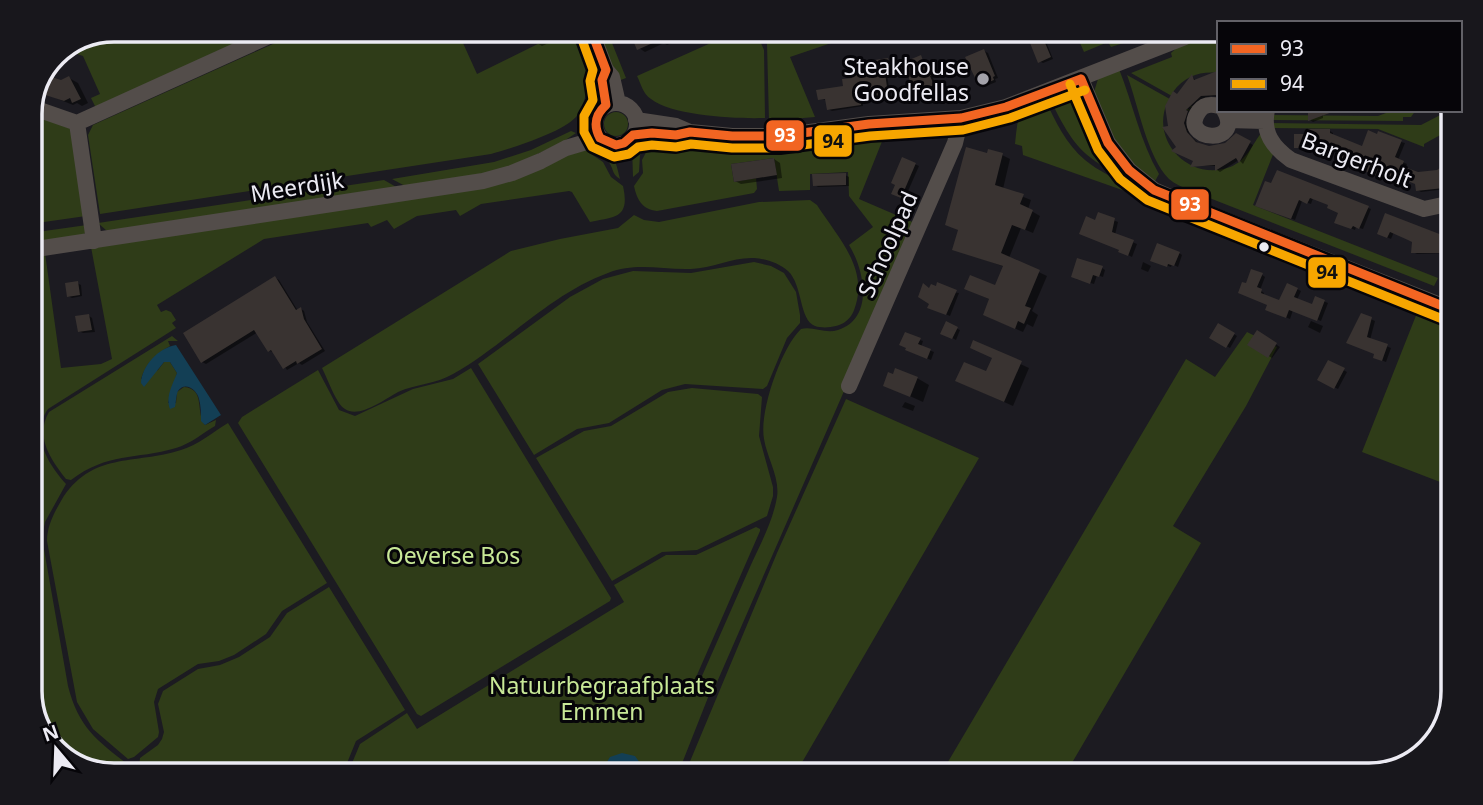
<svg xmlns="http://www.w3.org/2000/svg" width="1483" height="805" font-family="'Noto Sans',sans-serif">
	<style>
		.green { fill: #2f3c18 }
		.water { fill: #133f55 }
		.shadow { fill: #0007 }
		.building { fill: #393331 }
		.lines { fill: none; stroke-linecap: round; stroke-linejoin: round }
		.minor { stroke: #534d4a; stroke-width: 16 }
		.bus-1-casing { stroke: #060509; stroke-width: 14 }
		.bus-2-casing { stroke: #060509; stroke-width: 14 }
		.bus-1 { stroke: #f26522; stroke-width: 9 }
		.bus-2 { stroke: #f7a600; stroke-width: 9 }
		.poi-dot { fill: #a3a2aa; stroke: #060509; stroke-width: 2.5 }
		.bus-dot { fill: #ecebf3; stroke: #060509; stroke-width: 2.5 }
		.labels { text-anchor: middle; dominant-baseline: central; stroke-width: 6; stroke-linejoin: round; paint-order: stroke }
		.poi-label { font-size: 23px; fill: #ecebf3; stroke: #060509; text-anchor: end }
		.street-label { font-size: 23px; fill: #ecebf3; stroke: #060509 }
		.park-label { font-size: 23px; fill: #c8e897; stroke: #060509 }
		.rim { fill: none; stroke: #ecebf3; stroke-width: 3.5 }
		.line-badge { stroke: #060509; stroke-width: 2.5 }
		.badge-label { font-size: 19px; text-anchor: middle; font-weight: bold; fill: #fff }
		.pale-badge-label { font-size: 19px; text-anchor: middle; font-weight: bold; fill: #111 }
	</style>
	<rect width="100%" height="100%" fill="#1c1b21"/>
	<path class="green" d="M114,30L268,31L96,108L91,98L100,94L83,56L65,50Z
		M314,31L458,32L477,74L560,33H584L600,87L587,92C584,100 582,110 576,117C561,133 512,148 491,154L100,214L88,135L93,125L297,33L300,37Z
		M598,33H608L626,78L618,81Z
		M731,34H757L764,50L765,118C737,119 673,116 651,99C643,94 641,84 637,76Z
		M767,34L855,35L790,57L815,117L769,121L767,44L763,36Z
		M1077,36H1084L1085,39L1091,36L1142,37L1111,47L1108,42L1084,52Z
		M1199,37H1219V73C1200,71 1185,76 1173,92L1195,109L1131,73L1172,57L1171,53L1180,45Z
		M1119,69C1133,104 1140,141 1159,174L1154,183L1138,171L1112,138L1094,92L1098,79Z
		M1127,75L1193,112L1167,103C1151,140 1187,180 1227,168C1245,163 1251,147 1261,133L1274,152L1253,205L1438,278L1434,286L1189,190C1182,187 1175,184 1169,179C1147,157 1138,104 1127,75Z
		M1070,91L1082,97L1129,177L1128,184C1117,172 1103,168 1091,158C1071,143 1060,119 1049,97Z
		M1045,99C1055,121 1066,144 1085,160C1099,172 1113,175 1126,189L1125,191L1023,155L1022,146L1015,144C1018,116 1017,110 1045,99Z
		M1394,110H1416L1411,117H1403V121L1270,120V115L1378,116Z
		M1450,110H1453V128L1424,144V147L1378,129L1270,128V123L1421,125Z
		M604 124a12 12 0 1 1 24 0a12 12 0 1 1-24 0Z
		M30,112L71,129L86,216L30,224Z
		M571,131L576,133L561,143L503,170L407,187L392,179L494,162L531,150Z
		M885,134L859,199L917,224L714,689L704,685L702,676C718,640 734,603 750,567C760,545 773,521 777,497C780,477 767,458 764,439C759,412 781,348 801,329C813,326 825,334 838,330C875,318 864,269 849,245L873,227L849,196L848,172L810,174V190L779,191L774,158L731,164L734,182L756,178L757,189L754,193L657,211C642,209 637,200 634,186L643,173L642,160L654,137L778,141L779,145L844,135L846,140Z
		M650,137L640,155L639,172L633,177L632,147L641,138Z
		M595,145C614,149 616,162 620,179C611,174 614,167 607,160C601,154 593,154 588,146Z
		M585,150L603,162L611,177L623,186C630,218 616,217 590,222L572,192L569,191L481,204L460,216L456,210L417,216L394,229L387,220L371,227L368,223L264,239L157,305L161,312L166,310L171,312L176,320L172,323L176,328L48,409C30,435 48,464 66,484L45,522L42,538L68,686C79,729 98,741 131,767L76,766L44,738L30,697V255L45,253L61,368L101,364L112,359L91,247L487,185L568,153Z
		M384,180L398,188L107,231L98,223Z
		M810,200L817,205C836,235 867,266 856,304C854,311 852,317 845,322C838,327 824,329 815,326C799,320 803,285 788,271C779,263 766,259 754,258C733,257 713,268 691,269C662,270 636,262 608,273C550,294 506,344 453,374C436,384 416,384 398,392C385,399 359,419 345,409C336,404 327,377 322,368L511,251L560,239L618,228L634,215L644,220L659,222L759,202Z
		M87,225L85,233L81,237L30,244V233Z
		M754,262L771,266L784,273L796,292L800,315V323L787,338L767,386L763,389L685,384L662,390L609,423L577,429L534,455L478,364L570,297L603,279L633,271L691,273Z
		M1417,313L1450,327L1448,485L1362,452Z
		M1247,332L1277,347L1246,406L1173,526L1201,543L1066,773L942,772L1186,359L1215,377Z
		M172,336L178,341H168L170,346C156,354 146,363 141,379L158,370L164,362H170L177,373L168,403H176L177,392L184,387C206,389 195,412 205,425L216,420L215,426C203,433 190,444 176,448C135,460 108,452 71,480L66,479C52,461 34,437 49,412Z
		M471,368L611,598L610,601L421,716L417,714L238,423L242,417L318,370L339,410L355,416L413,389L453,379Z
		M692,388L758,394L762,397L759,436L773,487V496L767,516L697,550L662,552L612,581L536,458L584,431L611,426L668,392Z
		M846,399L979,458L797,771H686L777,553Z
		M228,423L327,583L282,611L266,634L234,655L219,661L198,664L158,689L154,702L159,732L158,737L134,757L128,759L93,729L77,702L47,541C47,526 54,513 61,501C91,451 135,465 181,450C198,445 213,432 228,423Z
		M756,527L760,529V531L697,675C696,685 700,692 709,695L679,771L350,768L360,744L407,713L417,729L624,602L614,585L666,555H696Z
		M329,587L405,710L356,741L345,768L139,767L140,758L158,745L162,739L164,732L158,704L163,691L198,669L220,665L239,657L270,637L287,613Z"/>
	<path class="water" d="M176,345L221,415L205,425L201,421C201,414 201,406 199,399C197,390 185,381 178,391C176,395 176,403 175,407L170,409C165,397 173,384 177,373L170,362H164L144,387L141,383C142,366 158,348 176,345Z
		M622,753L635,756L645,770H602L610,757Z"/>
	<path class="shadow" d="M530,33H566L567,35L542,46L534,41Z
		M632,33L686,34L682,35L683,38L667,45L664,43L645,52L639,48Z
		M1037,36H1053L1055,41L1047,44L1053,59L1043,63L1039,61Z
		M984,51L988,53L998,78L995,79L996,82L984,87L980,85Z
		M920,56L928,67L932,68L936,77L933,78L937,87L925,92L918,83L912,82Z
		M887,60L891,62L894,72L887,74L890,95L863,99V106L832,111L828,109L827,100L820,99L845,87Z
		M1217,73L1219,74V97L1211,96L1201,100L1188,113L1190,115L1187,126L1190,135L1201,146L1213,148L1222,146L1236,135L1253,145L1243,164L1239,160L1220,172L1217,170L1216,166H1192L1195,161L1178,147L1170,128L1178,96L1192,76L1196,81Z
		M69,78L78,83L88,103L82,106L77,103L73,105L41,92Z
		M1299,110H1323V118L1313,122L1310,120V110Z
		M1330,131L1333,133V136L1363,148L1379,133L1401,142L1405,143L1398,160L1407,164L1405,169L1418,174L1437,172L1452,161V178L1445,182L1446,189L1421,192L1418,190L1417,184L1396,176L1395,178L1385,174L1384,177L1340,160L1341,148L1316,138L1315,149L1295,147L1310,136Z
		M988,155H1002L1010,159L1003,189L1031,200L1028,209L1040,216L1033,233L1021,228L1009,258L1047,276L1032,311L1038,315L1033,327L1027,324L1023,332L993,319L991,300L966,289L996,287L1005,267L955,249L960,231L947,224Z
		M774,159L780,163L782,178L741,184L735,181Z
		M903,159L919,166L905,198L894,193Z
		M845,175L849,177V186L818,187L815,185Z
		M1266,183L1368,208L1371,209L1363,229L1356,227L1355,230L1340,224V213L1330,205L1313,198L1311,204L1302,201L1295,220L1260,207Z
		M1099,214L1118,222L1115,235L1137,244L1132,257L1124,253L1096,222Z
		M1386,215L1445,238L1443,229L1451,227V253L1417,254L1413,252L1414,242L1394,232L1391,239L1382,235Z
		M1179,253L1182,255L1178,267L1172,264L1171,267L1152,260Z
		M1143,262L1151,266L1148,272L1141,269Z
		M1102,268L1105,270L1103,277L1097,275L1094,284L1076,279Z
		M1262,275L1265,277L1260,290L1264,293L1263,296L1280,303L1297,289L1301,291L1297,300L1313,306L1316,298L1328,303L1321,321L1293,310L1290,319L1271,311L1269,305L1247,285Z
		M275,278L279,280L298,311L301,309L304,311L307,322L325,351L302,365L299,363L287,370L274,352L269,351L258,332L206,364L202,362Z
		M77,283L81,285L82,296L72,298L68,296Z
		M930,290L959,293L950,316L933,309Z
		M1362,315L1375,321L1370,340L1391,348L1386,362L1378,359L1376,353L1352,344Z
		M89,316L92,318L95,332L83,333L79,331Z
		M1311,321L1323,326L1320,333L1308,327Z
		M947,324L960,330L956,340L943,333Z
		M1219,325L1237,336L1230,348L1211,337Z
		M1257,332L1280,347L1272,358L1249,344Z
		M920,340L923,341L921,347L934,352L931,360L911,352Z
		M974,343L1029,368L1013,406L966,385L987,373L994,358Z
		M1329,362L1347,372L1338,389L1320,380Z
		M917,378L929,385L923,402L885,385Z
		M905,402L915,406L913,411L902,407Z"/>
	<path class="building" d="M630,33H636L673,34L637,50Z
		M1043,38L1051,57L1038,63L1030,43Z
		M984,49L995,76L993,77L994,80L979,86L965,57Z
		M921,55L925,66L929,64L933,75L930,76L934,85L920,91L915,81L911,83L902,63Z
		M888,58L892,70L885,73L888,94L860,98L861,105L827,110L825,99L818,100L816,90L843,86L842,79L852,78L849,70L876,67L875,60Z
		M1217,71L1219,95L1201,96L1186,110L1188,111L1184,123L1187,132L1196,142L1209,146L1225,143L1236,133L1251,141L1239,163L1236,158L1215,171V165L1190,167L1193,161L1171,151L1176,147L1162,127L1168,126L1165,106L1173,91L1177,94L1192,74L1194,80Z
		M45,75L61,80L69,76L81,99L72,103L70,98L64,101L39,93Z
		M1308,110H1335V111L1308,121Z
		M1308,129H1330V133L1362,146L1368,130L1377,134L1378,131L1402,140L1395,157L1404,161L1402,166L1418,172L1437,170L1452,160V174L1443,180L1444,188L1416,191L1415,184L1393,175L1392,178L1382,174L1380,177L1335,159L1339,148L1313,138V148H1294V134H1308Z
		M966,147L987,153L988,149L1003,153L995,185L1024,194L1020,204L1033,210L1025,230L1012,225L1001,253L1040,270L1025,306L1031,308L1024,324L1018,321L1015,329L983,315L989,299L964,289L970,275L995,285L1003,266L952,250L958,230L945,225Z
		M902,157L916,163L901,198L891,194L895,185L891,183Z
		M774,158L777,175L734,182L731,164Z
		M1277,170L1369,206L1359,229L1353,226L1351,229L1334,223L1338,213L1327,208L1328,205L1310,198L1307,204L1299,200L1291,219L1255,206L1265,181L1271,183Z
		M846,173V185L813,186L812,174Z
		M1098,212L1115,218L1112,232L1134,240L1128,256L1118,252L1119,250L1079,234L1086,216L1095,220Z
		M1385,213L1442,235L1441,228L1451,225V258H1446L1445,253H1411L1412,242L1408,240L1390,232L1387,238L1377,234Z
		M1157,243L1180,252L1174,266L1168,264L1167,267L1150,261Z
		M1077,258L1103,266L1099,277L1093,275L1090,284L1071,277Z
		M1251,269L1263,273L1257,287L1262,289L1261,293L1279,300L1287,283L1298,288L1294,297L1312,304L1315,296L1325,300L1317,321L1289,310L1286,318L1265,310L1267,305L1238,293L1242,282L1246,283Z
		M275,276L296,310L301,307L304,319L322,349L297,364L296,361L283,369L271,350L268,352L254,330L201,363L183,333Z
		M78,281L80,295L67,297L65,283Z
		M937,282L957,290L946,315L927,308L929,304L918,297L923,283L929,288L931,284L936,286Z
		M1361,313L1372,317L1367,337L1388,344L1382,361L1373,358L1374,354L1346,343Z
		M89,314L92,330L78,332L75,316Z
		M946,321L958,327L952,339L940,334Z
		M1218,323L1235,333L1226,348L1209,338Z
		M1257,330L1277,343L1268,358L1247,345Z
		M905,332L921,338L918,344L931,349L927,359L905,350L906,348L899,345Z
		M973,340L1022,361L1004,402L955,381L964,362L986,371L992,358L970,348Z
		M1328,360L1345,368L1334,389L1317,380Z
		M895,368L918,377L910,397L883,386L888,372L893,374Z"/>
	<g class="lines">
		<path class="minor" d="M592,33L606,70L612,77L618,103
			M1081,79L1108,143L1129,170L1154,190L1205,212L1450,309
			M595 124a21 21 0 1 1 42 0a21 21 0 1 1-42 0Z
			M1219,106C1211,104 1204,104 1199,111C1177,141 1245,147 1224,110
			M31,107L77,123
			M1267,110C1262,133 1273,147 1291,160L1424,209L1452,203
			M636,120L676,126L690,132L732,136H780L869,124L961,118L1006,107L1185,37
			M1228,120L1265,121
			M94,241L77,123L280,31
			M30,250L483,181L512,173L541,161L566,148L600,138
			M849,386L955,143L961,118"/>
		<g class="bus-1-casing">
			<path id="bus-1" d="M592,33L606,70L602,80L606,105C595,115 593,125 600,138L616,145L624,143L633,135L652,133L676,135L690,132L732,136H780L869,124L961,118L1006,107L1081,79
				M1081,79L1108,143L1129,170L1154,190L1450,309"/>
		</g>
		<g class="bus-2-casing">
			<path id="bus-2" d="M581,37L593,70L590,81L593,100L584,116V132L592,147L614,157L629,154L638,147L652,145L676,147L691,144L732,148H780L870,136L963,130L1010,118L1085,90
				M1070,84L1098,150L1120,179L1147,200L1445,320"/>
		</g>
		<use href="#bus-1" class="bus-1"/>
		<use href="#bus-2" class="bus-2"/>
	</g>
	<circle class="poi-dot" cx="983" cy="79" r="7"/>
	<circle class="bus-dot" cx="1264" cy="247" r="6"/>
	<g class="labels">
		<g class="poi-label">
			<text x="969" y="66">Steakhouse<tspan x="969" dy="26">Goodfellas</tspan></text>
		</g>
		<g class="street-label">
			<text transform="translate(1357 159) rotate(21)">Bargerholt</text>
			<text transform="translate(297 186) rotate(-9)">Meerdijk</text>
			<text transform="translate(887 244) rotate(-66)">Schoolpad</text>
		</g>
		<g class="park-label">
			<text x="453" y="555">Oeverse Bos</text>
			<text x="602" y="685">Natuurbegraafplaats<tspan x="602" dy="26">Emmen</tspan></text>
		</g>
	</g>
	<path d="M0 0H1483V805H0ZM114 42H1369A72 72 0 0 1 1441 114V691A72 72 0 0 1 1369 763H114A72 72 0 0 1 42 691V114A72 72 0 0 1 114 42Z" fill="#18171c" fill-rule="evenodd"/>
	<path class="rim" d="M114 42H1369A72 72 0 0 1 1441 114V691A72 72 0 0 1 1369 763H114A72 72 0 0 1 42 691V114A72 72 0 0 1 114 42Z"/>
	<g class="line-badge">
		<rect x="765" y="119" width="40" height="33" rx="7" fill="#f26522"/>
		<rect x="813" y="124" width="40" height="34" rx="7" fill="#f7a600"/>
		<rect x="1170" y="188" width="40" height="33" rx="7" fill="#f26522"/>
		<rect x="1307" y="256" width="40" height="33" rx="7" fill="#f7a600"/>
	</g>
	<g class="badge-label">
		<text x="785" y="142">93</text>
		<text x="1190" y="211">93</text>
	</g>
	<g class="pale-badge-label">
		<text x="833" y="148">94</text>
		<text x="1327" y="279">94</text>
	</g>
	<rect x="1217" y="21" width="245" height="91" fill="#060509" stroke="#626167" stroke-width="2"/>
	<rect x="1231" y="44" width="35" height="10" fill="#f26522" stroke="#626167" stroke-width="2"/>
	<text x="1280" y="56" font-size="21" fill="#ecebf3">93</text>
	<rect x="1231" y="79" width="35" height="10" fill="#f7a600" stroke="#626167" stroke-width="2"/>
	<text x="1280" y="91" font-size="21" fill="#ecebf3">94</text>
	<g transform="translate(56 749) rotate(341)" stroke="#060509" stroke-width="5" paint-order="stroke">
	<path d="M0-5L12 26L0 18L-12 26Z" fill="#ecebf3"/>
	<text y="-10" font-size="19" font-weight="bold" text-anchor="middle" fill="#ecebf3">N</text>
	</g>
</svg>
